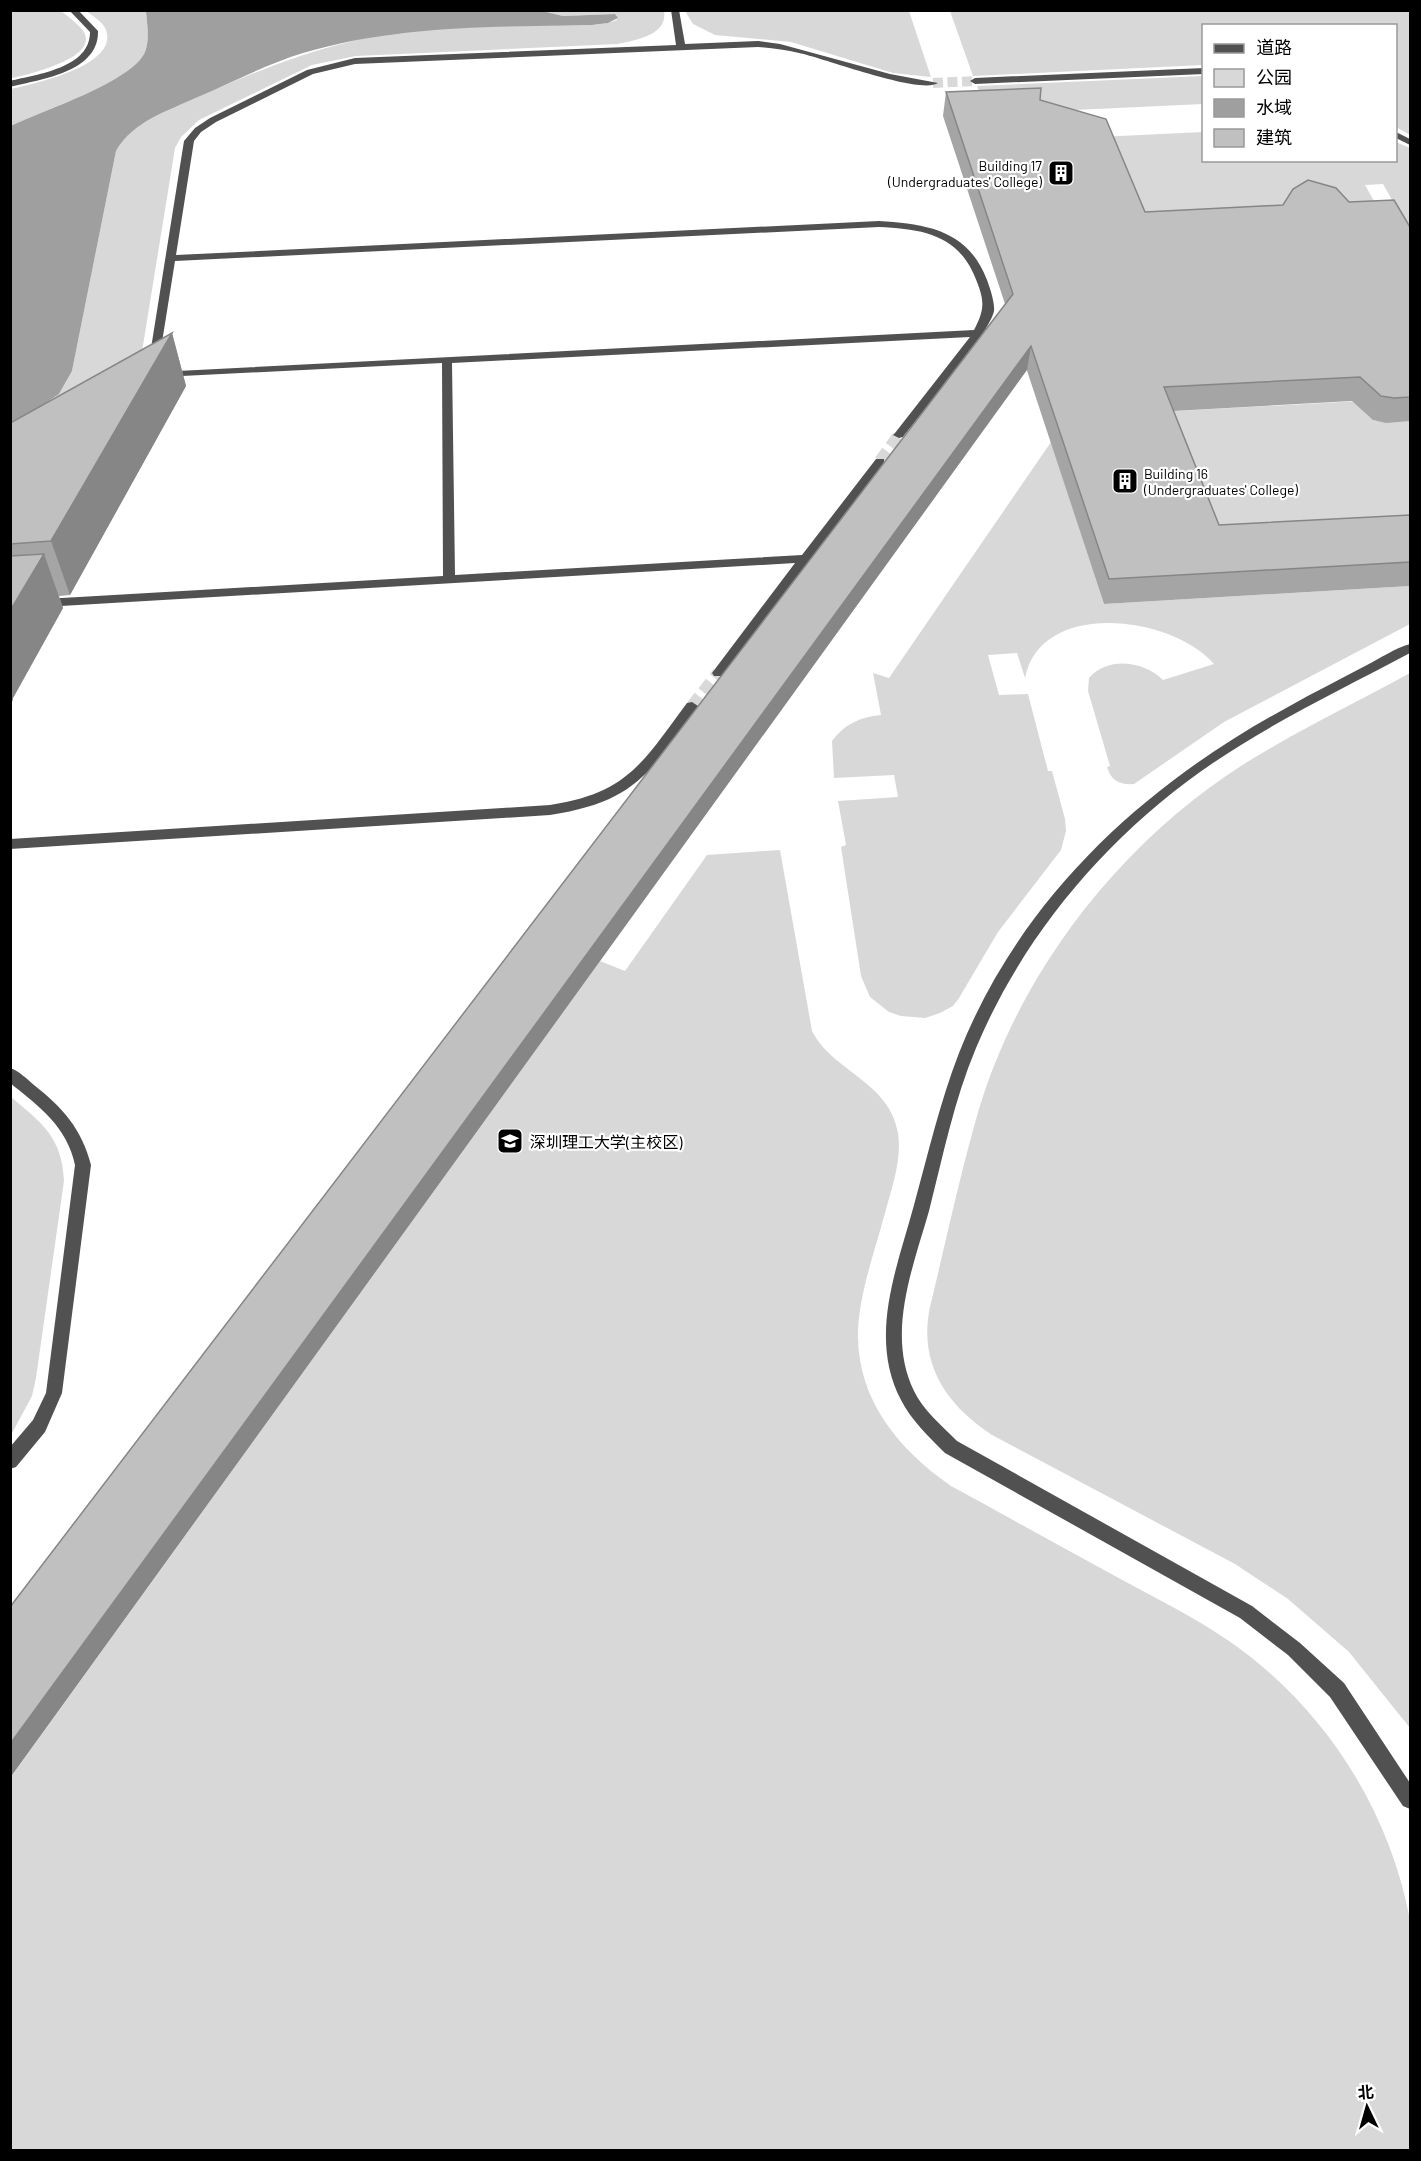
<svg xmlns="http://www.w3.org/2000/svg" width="1421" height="2161" font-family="Barlow,'Noto Sans SC',sans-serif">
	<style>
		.green { fill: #d8d8d8 }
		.water { fill: #9f9f9f }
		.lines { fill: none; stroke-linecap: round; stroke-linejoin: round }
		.minor-tunnel-far1 { stroke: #d9d9d9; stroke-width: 10; stroke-dasharray: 10 4.5; stroke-linecap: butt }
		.minor-tunnel { stroke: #d9d9d9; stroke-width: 12; stroke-dasharray: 12 6; stroke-linecap: butt }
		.minor { fill: #515151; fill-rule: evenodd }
		.wall { fill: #a5a5a5 }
		.shaded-wall { fill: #868686 }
		.building { fill: #c0c0c0; stroke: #868686; stroke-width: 1.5 }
		.labels { text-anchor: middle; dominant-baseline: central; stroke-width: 4.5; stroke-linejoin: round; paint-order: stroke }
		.far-poi-label { font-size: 14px; fill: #000; stroke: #fff; text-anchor: end }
		.poi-label { font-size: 16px; fill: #000; stroke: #fff; text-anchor: start }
	</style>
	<rect width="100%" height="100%" fill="#fff"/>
	<path class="green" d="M11,10C26,10 43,8 58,10C64,12 75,22 80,27C108,56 29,74 13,78L10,75Z
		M86,11H146C147,24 150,39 145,52C132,82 41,111 11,126V89C32,84 119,66 106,30C103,22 93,16 86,11Z
		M537,11H664C668,35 636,40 618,44L356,56L312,65L199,120L181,137L175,148L140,364L43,407L59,394L72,371L116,151C133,121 168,111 198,97C281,60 353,33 445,27C483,25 521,26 559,25C578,25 599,27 617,20L615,14H612L563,16Z
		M685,11H909L931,77L893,73L791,42L715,35L693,24Z
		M950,11H1410V135L1396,127V26H1204L1203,65L973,76Z
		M1203,76V104L987,114L977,86Z
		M1203,132L1204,160H1396V142L1410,148V232L1383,184L1365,185L1387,224L1140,236L1099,137Z
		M1360,401L1375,421H1410V539L1213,550L1159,412Z
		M1051,442L1104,604L1410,586V624L1224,722L1134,784C1120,785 1111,781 1107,767L1110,766L1088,691L1089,678C1108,656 1144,661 1163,680L1214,664C1173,616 1041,598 1025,678L1017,653L988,655L999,695L1028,694L1048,771H1052L1065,819L1066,831L1061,850L998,932L959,998L953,1006L940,1013L925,1018L901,1016L889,1012L870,997L861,976L841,847L846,845L838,801L898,797L894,775L834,778L832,741C845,724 860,717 881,715L873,673L889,678Z
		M1410,673V1728L1349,1652L1288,1599L1235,1564L992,1435C946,1405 918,1363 930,1307C946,1241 960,1174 979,1109C1021,970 1121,842 1244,764C1297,731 1355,703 1410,673Z
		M780,850L812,1031C833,1072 889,1081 898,1133C902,1160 892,1187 885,1213C875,1251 859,1293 858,1333C857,1400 899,1450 951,1486C1006,1516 1060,1546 1115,1576C1153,1597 1193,1616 1229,1641C1323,1706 1389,1808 1410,1920V2150H11V1777L600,961L625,971L707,855Z
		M11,1097C42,1123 62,1137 64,1181L36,1378L32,1396L11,1435Z"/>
	<path class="water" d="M537,10L563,16L615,14L618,18L608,23L592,25C494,27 398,25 303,53C267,64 233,82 198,97C168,111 133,121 116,151L72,371L59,394L11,427V126C41,111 132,82 145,52C150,39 147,24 146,11Z"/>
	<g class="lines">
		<path class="minor-tunnel-far1" d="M933,83L975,81"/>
		<path class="minor-tunnel" d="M880,461L899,435
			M692,706L718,673"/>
		<path class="minor" d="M69,10H78L98,31C99,72 42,79 10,87V81C38,74 90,68 90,32Z
			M671,10H679L685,44L758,41L780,44L890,74L938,83C920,95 824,58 799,53C786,50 772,48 758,47L355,64L313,74L216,122L201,132L194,141L176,255L879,221C927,224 968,230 987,280C990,288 995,303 994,311C990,333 920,415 903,437L899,438L893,435L895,433L970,337L452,363L455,575L802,555L876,459H884V463L722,676H714L712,673L795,563L10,609V601L443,576L442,363L162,377L157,374L158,372L974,330C984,311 985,302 977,282C960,235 924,229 879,227L175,261L159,361L154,364L149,361L184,141L195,128L210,118L307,70L355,58L676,45Z
			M1204,68V74L975,84L970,81L975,78Z
			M1396,132L1410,139V145L1396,138Z
			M1410,644V653C1339,691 1266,725 1200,772C1103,841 1022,938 976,1048C954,1100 943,1156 929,1211C913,1267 886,1334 914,1391C923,1410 942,1426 957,1441L1252,1606L1300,1643L1344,1683L1410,1783V1809L1403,1806L1330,1697L1288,1655L1240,1618L945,1453C929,1437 911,1420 901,1400C868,1337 897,1268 914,1205C928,1154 940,1102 959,1053C1020,898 1145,784 1288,707C1314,692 1341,679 1367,665C1381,658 1395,648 1410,644Z
			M692,702L698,706L697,709C649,774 634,802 550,815L10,849V839L550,805C628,793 643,762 687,703Z
			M10,1068C19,1071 27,1079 34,1085C62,1107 82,1129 91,1165L62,1393L45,1432L16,1467L10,1469V1447L33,1420L46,1393L75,1165C67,1127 40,1107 10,1083Z"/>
	</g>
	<path class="wall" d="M946,92L1040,100L1145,212L1349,202L1410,227V421L1386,423L1373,420L1352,401L1174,411L1219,525L1410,515V586L1104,604L943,116Z
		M172,333L186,386L70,595L59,596L63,608L13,698L10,710V425Z"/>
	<path class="shaded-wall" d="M172,333L186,386L70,595L51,541Z
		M1031,346L1027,370L10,1778V1744Z
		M44,554L63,608L13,698L10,710V611Z"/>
	<path class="building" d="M1041,88L1040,100L1106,119L1145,212L1283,205L1293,189L1308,180L1336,188L1349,202L1394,200L1410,227V397L1394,398L1381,396L1360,377L1164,387L1219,525L1410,515V562L1109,579L1031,346L10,1744V1607L1013,294L946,92Z
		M172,333L51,541L10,544V425L12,422Z
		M44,554L10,611V556Z"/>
	<defs>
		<g id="building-square" transform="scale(1.35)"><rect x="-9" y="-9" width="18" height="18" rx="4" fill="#000" stroke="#fff"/><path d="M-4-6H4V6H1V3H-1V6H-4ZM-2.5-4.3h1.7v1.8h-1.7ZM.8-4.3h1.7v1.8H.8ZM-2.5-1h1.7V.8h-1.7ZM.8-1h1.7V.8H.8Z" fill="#fff"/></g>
		<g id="university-square" transform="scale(1.35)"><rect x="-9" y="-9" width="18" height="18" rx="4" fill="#000" stroke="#fff"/><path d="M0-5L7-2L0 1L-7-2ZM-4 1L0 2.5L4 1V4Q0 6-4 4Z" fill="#fff"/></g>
	</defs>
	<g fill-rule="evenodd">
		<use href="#building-square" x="1061" y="173"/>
		<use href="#building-square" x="1125" y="481"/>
		<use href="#university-square" x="510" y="1141"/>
	</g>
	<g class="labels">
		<g class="far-poi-label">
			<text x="1042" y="165">Building 17<tspan x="1042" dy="16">(Undergraduates' College)</tspan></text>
			<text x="1144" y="473" text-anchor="start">Building 16<tspan x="1144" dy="16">(Undergraduates' College)</tspan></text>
		</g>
		<g class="poi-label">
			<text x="530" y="1141">深圳理工大学(主校区)</text>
		</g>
	</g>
	<rect width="1421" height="2161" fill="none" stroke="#000000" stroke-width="24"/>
	<rect x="1202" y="24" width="195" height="138" fill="#ffffff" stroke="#999999" stroke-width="1.5"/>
	<rect x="1214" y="44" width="30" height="9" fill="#515151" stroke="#999999" stroke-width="1.5"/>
	<text x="1256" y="54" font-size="18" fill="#000000">道路</text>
	<rect x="1214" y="69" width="30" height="18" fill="#d8d8d8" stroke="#999999" stroke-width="1.5"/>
	<text x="1256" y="84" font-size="18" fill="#000000">公园</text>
	<rect x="1214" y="99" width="30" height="18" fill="#9f9f9f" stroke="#999999" stroke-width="1.5"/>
	<text x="1256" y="114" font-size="18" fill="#000000">水域</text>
	<rect x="1214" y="129" width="30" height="18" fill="#c0c0c0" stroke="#999999" stroke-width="1.5"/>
	<text x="1256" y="144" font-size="18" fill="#000000">建筑</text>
	<g transform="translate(1367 2107) rotate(355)" stroke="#ffffff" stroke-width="4.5" paint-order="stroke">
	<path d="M0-4.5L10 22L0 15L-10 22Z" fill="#000000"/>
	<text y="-9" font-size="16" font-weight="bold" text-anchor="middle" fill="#000000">北</text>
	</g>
</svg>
